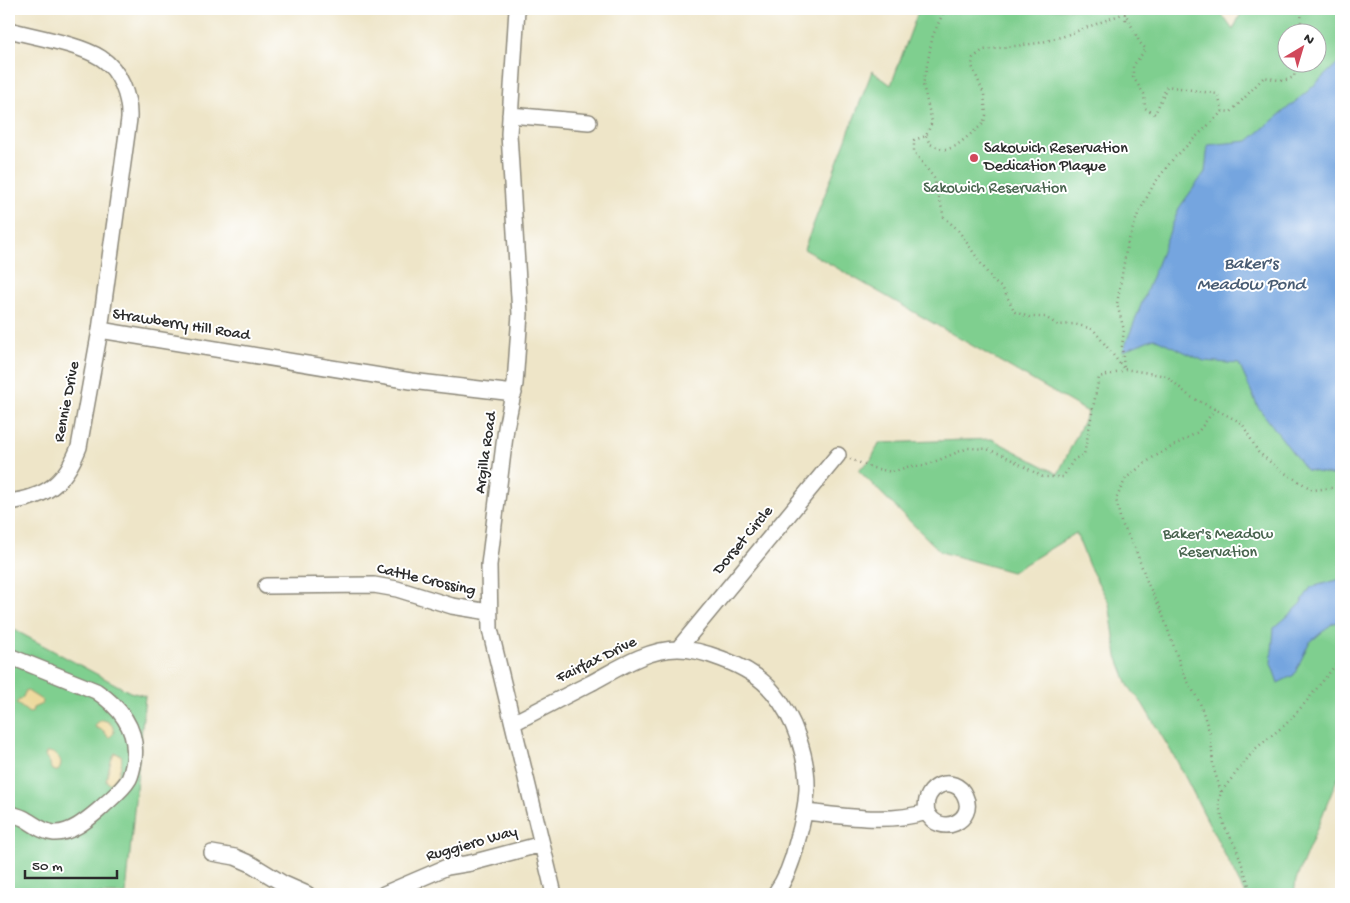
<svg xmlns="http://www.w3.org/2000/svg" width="1350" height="903" font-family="'Gochi Hand',sans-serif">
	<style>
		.green { fill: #7fcf8f; stroke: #557d5d; fill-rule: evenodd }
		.sand { fill: #eeda9e; stroke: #8c8264 }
		.water { fill: #74a5df; stroke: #506885 }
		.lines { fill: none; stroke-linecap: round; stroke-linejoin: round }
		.minor-casing { stroke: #8c887a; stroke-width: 18 }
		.path { stroke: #8c887a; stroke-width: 2.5; stroke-dasharray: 1 4; stroke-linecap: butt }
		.minor { stroke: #fff; stroke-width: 15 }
		.poi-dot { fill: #d1495b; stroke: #fff; stroke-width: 2 }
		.labels { text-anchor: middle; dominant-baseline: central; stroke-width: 4; stroke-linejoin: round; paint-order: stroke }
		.poi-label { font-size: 16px; fill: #2b2b2b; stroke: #fff; text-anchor: start }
		.park-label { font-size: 16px; fill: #48644e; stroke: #fff }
		.street-label { font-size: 16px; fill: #2b2b2b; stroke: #fff }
		.water-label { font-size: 18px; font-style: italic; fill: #485c73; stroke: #fff }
	</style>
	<rect width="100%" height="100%" fill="#fff"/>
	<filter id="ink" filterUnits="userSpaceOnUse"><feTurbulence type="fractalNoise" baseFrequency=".02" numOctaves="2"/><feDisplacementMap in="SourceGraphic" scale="10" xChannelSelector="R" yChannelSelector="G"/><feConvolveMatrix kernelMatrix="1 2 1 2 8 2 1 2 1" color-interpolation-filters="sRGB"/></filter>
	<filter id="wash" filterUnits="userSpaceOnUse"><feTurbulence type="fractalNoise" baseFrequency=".0096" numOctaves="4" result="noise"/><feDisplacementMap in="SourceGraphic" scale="20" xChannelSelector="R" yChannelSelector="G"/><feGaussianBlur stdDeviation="1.12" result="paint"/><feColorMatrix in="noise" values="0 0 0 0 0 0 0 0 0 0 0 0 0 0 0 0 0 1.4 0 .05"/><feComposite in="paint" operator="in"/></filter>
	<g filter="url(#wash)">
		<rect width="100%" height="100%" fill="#eee5c8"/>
		<path class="green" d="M919,9H1218L1233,30L1243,9H1341V777H1338L1296,880L1294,894H1245L1178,763L1142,703L1129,687L1117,656L1109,603L1089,566L1076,533L1012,572L941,552L858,470L871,460L879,443L992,439L1058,474L1088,412L804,249L872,71L891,85ZM1288,32H1318V62H1288Z
			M9,627L130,692L145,696L126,894H9Z"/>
		<path class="sand" d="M26,690L43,701L42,704L33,708L32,712L29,713L16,703L23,697Z
			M101,720C108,720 114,725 114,733L110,737H108L104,731L95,727L97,723Z
			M48,752C58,753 65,762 58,771H55L51,769L50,763L45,756L46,753Z
			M115,753L121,755C124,763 117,781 109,784L106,780C108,773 111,758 115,753Z"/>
		<path class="water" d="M1341,60V477L1306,470L1258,407L1239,364L1204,361L1154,338L1123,351L1179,208L1205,172L1208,145L1248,141L1308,91Z
			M1341,579V622L1333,623L1309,643L1294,675L1278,683L1271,663L1274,628L1298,607L1311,587Z"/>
	</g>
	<g filter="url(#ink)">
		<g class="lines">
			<g class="minor-casing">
				<path id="minor" d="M517,9L509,134L520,314L515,384L506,428L489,565L490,629L554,894
					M9,30C35,37 79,44 101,58C120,70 130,97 129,119L100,330L411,381L514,393
					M510,115L589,122
					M9,502C47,497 65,483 79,447L100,330
					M266,586L374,585L397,589L452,606L489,612
					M678,649L838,455
					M9,656L96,691C120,707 138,729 134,760C133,766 132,773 129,779C122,791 110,799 100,809C88,819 71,834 54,833C42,832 33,823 23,818C19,816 13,815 9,813
					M513,723C539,710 565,696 591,683C617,669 647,649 678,649C693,649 709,654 722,659C741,666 760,676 773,692C794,717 808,757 807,790C806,808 802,825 797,842C793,860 786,879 775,894
					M805,812C844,816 888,824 927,812C939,838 977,821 965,796C955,773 921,785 927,812
					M212,853L235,857L251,864L282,883L307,894
					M384,894L447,867L471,863L542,844"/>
			</g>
			<path class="path" d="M945,9L933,35L923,85L932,122L926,136L914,140V152L934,178L944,217L958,230L993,281L1003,289L1015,312L1029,317H1045L1058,325L1074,324L1093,329L1124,369L1122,346L1124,330L1117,304L1127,245L1138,214L1154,184L1173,159L1223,111L1231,112L1264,77L1283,81L1294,77L1296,62
				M1124,9L1126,22V17
				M1300,32L1302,9
				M926,136L930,144L941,149H948L956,146L983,124L986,115L984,94L972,66L973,58L983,50L1039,43L1064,36L1125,13L1140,43L1146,49L1133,66V77L1144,94L1145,108L1155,114L1167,86L1217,94L1223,111
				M1215,409L1198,432L1152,458L1126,478L1116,499L1121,522L1135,548L1148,584L1161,610L1183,673L1200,703L1211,737L1213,766L1221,792
				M850,459L873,468L892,472L910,466H924L968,448L987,449L1003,455L1043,477H1063L1074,459L1084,455L1099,377L1120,372L1124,369L1167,376L1189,396L1242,423L1258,452L1280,470L1313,490L1341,487
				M1252,894L1236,847L1225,828L1218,803L1221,792L1255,749L1286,724L1306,702L1341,658"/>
			<use href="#minor" class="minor"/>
		</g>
	</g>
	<circle class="poi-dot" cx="974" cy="158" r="5"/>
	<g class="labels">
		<g class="poi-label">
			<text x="984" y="149">Sakowich Reservation<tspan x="984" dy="18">Dedication Plaque</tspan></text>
		</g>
		<g class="park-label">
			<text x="995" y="189">Sakowich Reservation</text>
			<text x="1218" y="535">Baker's Meadow<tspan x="1218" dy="18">Reservation</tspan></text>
		</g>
		<g class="street-label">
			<text transform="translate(181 326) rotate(9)">Strawberry Hill Road</text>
			<text transform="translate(68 402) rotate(-79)">Rennie Drive</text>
			<text transform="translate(487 453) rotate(-82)">Argilla Road</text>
			<text transform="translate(744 541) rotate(-50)">Dorset Circle</text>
			<text transform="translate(426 581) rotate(13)">Cattle Crossing</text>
			<text transform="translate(597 661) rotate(-26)">Fairfax Drive</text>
			<text transform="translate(472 845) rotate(-16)">Ruggiero Way</text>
		</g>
		<g class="water-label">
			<text x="1251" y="264">Baker's<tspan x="1251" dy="21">Meadow Pond</tspan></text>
		</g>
	</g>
	<rect width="1350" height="903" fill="none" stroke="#fff" stroke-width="30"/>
	<g transform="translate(1302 48) rotate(38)"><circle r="24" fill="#ffffff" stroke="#aaaaaa"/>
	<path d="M0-4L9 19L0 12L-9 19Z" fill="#d1495b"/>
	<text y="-8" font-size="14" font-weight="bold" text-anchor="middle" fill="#2b2b2b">N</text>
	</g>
	<path d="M25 870v8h92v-8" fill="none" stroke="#2b2b2b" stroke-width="2.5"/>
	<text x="32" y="870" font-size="15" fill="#2b2b2b" stroke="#ffffff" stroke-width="4" paint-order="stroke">50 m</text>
</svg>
